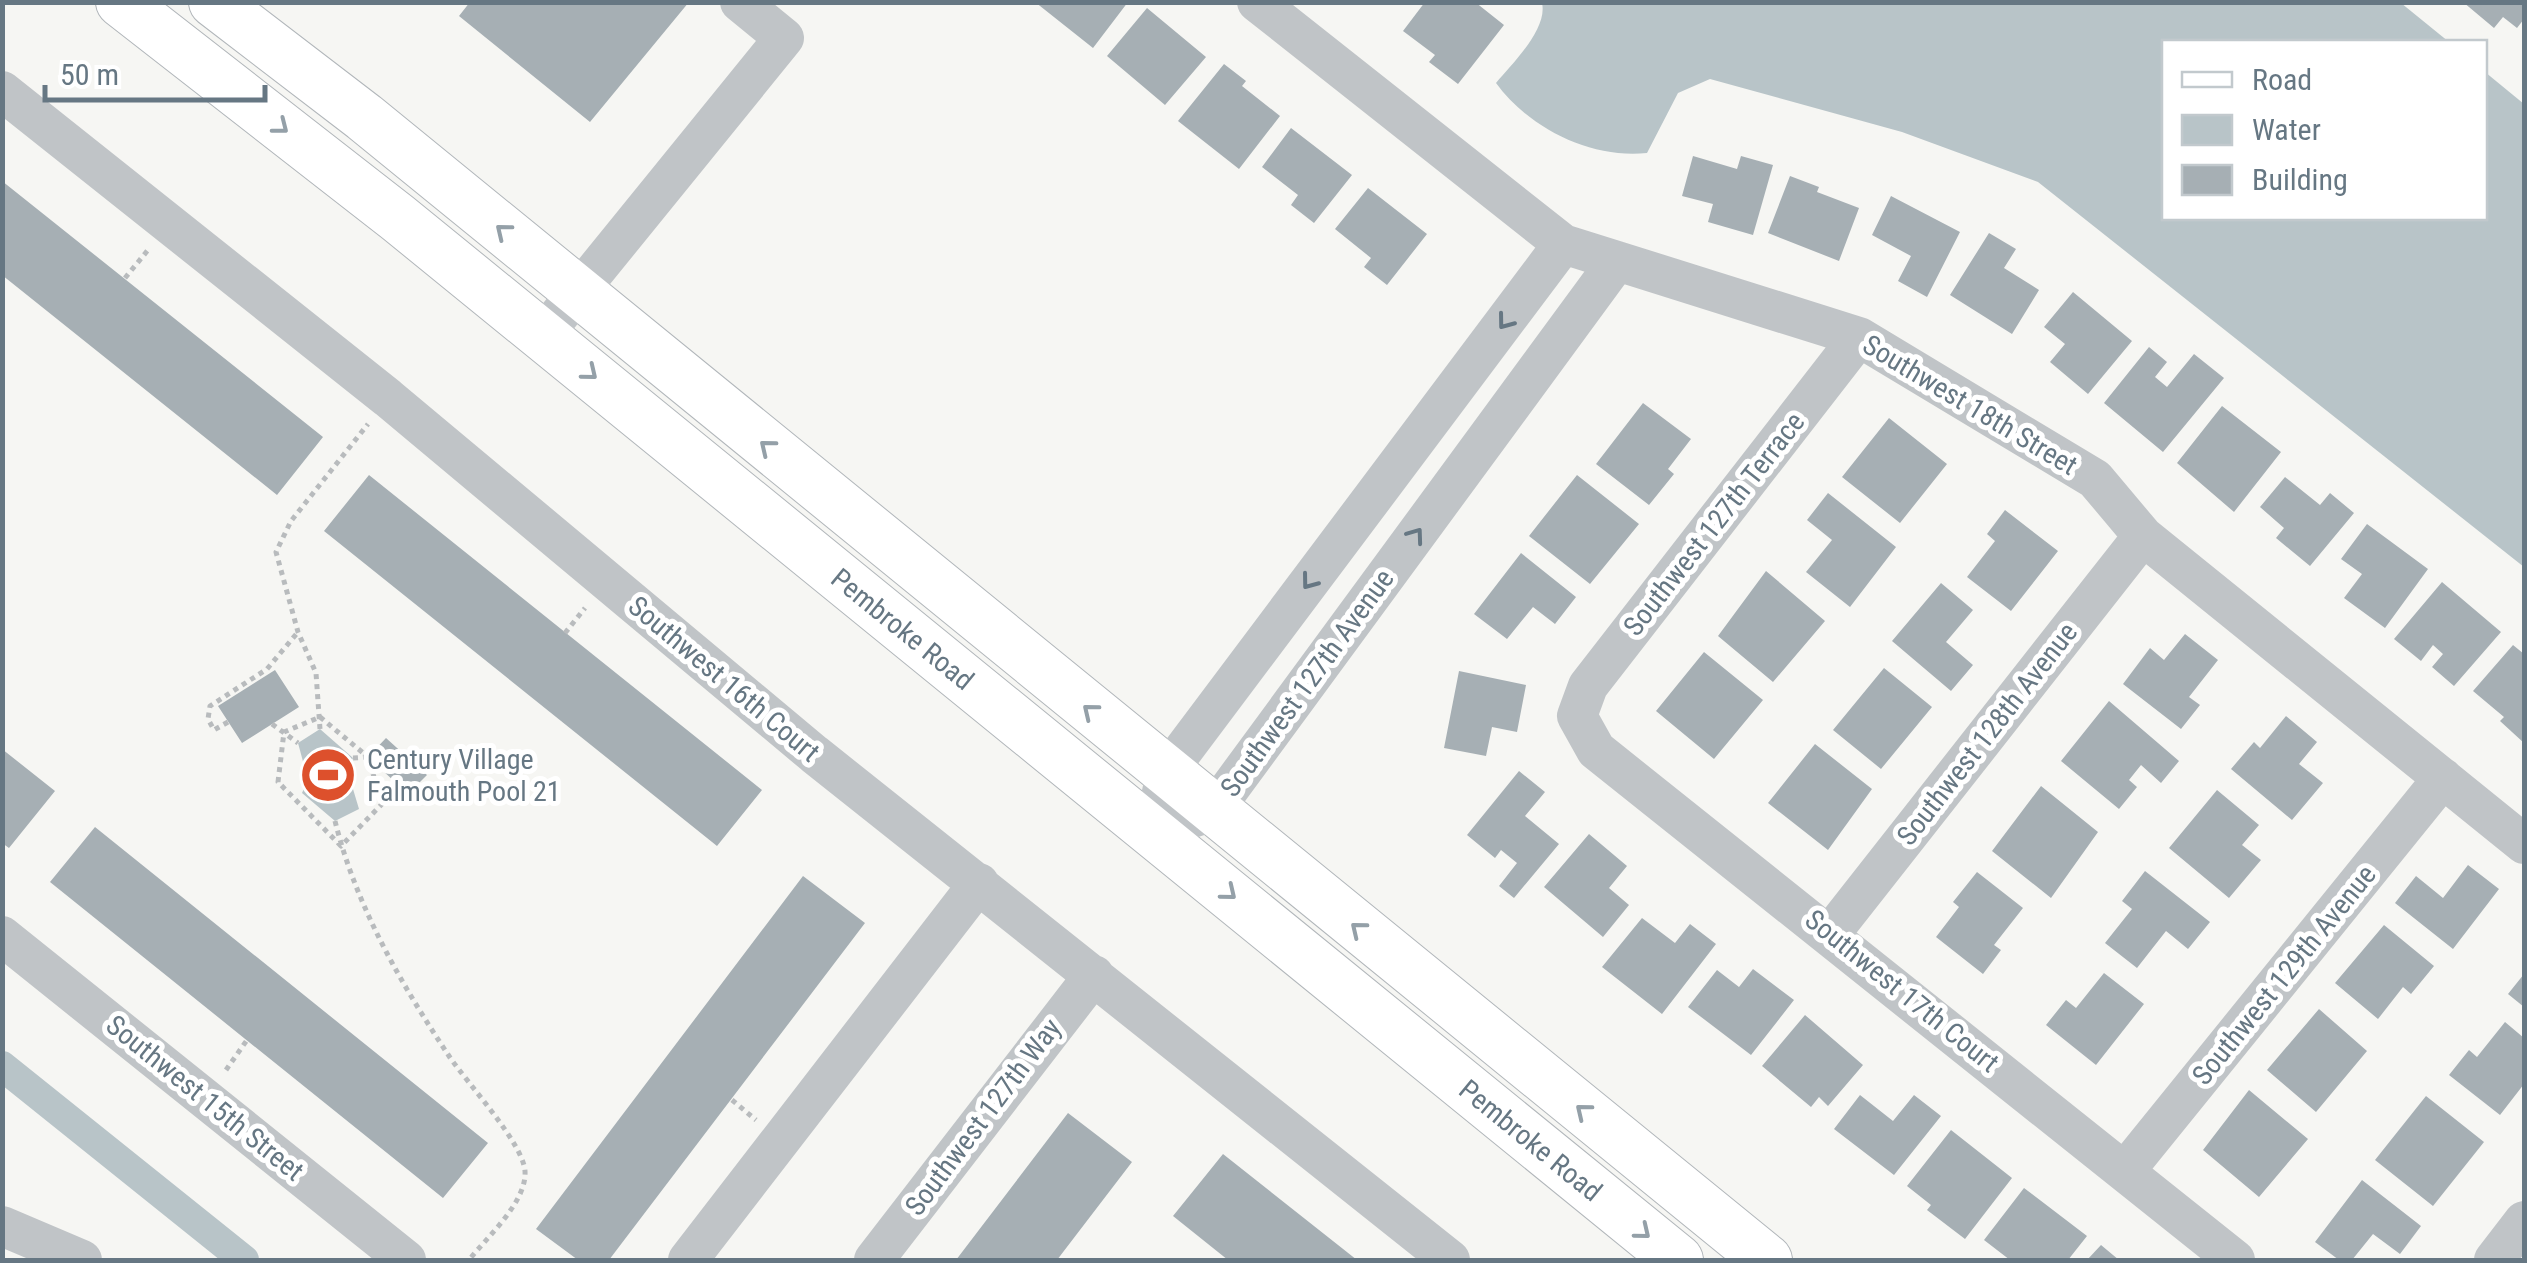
<svg xmlns="http://www.w3.org/2000/svg" width="2527" height="1263" font-family="'Roboto Condensed',sans-serif">
	<style>
		.water { fill: #b8c4c8 }
		.lines { fill: none; stroke-linecap: round; stroke-linejoin: round }
		.canal { stroke: #b8c4c8; stroke-width: 30 }
		.building { fill: #a6afb4 }
		.major-casing { stroke: #b1b6ba; stroke-width: 52 }
		.path { stroke: #b8bbbd; stroke-width: 5; stroke-dasharray: 5 5; stroke-linecap: butt }
		.minor { stroke: #c0c4c7; stroke-width: 40 }
		.major { stroke: #fff; stroke-width: 50 }
		.oneway { stroke: #94a0a8 }
		.oneway2 { stroke: #667783 }
		.labels { text-anchor: middle; dominant-baseline: central; stroke-width: 10; stroke-linejoin: round; paint-order: stroke }
		.street-label { font-size: 28px; fill: #667783; stroke: #fff }
		.poi-label { font-size: 28px; fill: #667783; stroke: #fff; text-anchor: start }
	</style>
	<rect width="100%" height="100%" fill="#f6f6f3"/>
	<path class="water" d="M1542,3H2401L2449,42H2164V218H2484L2485,72L2524,104V567L2038,182L1902,132L1710,79L1678,93L1647,153C1590,159 1529,128 1496,83C1512,64 1548,29 1542,3Z
		M320,729L353,758L347,769L359,809L335,821L302,793L308,780L298,743Z"/>
	<g class="lines">
		<path class="canal" d="M2,1066L244,1260"/>
	</g>
	<path class="building" d="M470,2H689L590,122L459,16Z
		M1035,2H1128L1093,48Z
		M1425,2H1475L1504,25L1458,84L1429,62L1435,55L1403,31Z
		M2463,2H2524V19L2517,28L2503,17L2494,28Z
		M1147,8L1206,57L1165,105L1107,56Z
		M1224,64L1246,81L1242,86L1280,116L1239,169L1178,121Z
		M1291,128L1352,175L1314,223L1291,205L1298,195L1262,167Z
		M1693,156L1737,169L1741,156L1773,165L1753,235L1708,222L1713,204L1682,196Z
		M1790,176L1819,187L1817,192L1859,208L1839,261L1768,233Z
		M2,181L323,437L277,495L2,275Z
		M1368,188L1427,234L1387,285L1364,267L1371,258L1335,229Z
		M1891,196L1960,232L1927,297L1898,281L1911,256L1872,235Z
		M1989,233L2016,249L2004,268L2039,290L2012,334L1950,295Z
		M2073,292L2132,341L2088,394L2050,362L2065,344L2044,327Z
		M2149,347L2167,362L2155,377L2167,387L2194,354L2224,378L2163,452L2104,403Z
		M1643,403L1691,439L1668,469L1674,474L1649,505L1596,464Z
		M2222,406L2281,452L2234,512L2177,463Z
		M1889,418L1947,464L1900,523L1842,477Z
		M369,475L762,790L717,846L324,531Z
		M1577,475L1639,524L1590,584L1529,536Z
		M2285,477L2320,505L2330,493L2354,513L2310,566L2276,538L2284,528L2260,507Z
		M1828,493L1896,547L1850,607L1806,572L1832,540L1807,520Z
		M2005,510L2058,551L2011,611L1967,577L1995,541L1987,534Z
		M2367,524L2428,569L2385,628L2344,598L2362,574L2341,559Z
		M1521,553L1576,597L1555,624L1533,607L1507,639L1474,614Z
		M1766,571L1825,621L1773,682L1718,636Z
		M2442,582L2501,632L2454,686L2432,667L2443,654L2433,645L2421,661L2394,639Z
		M1941,583L1973,610L1946,642L1973,665L1951,691L1892,641Z
		M2185,634L2218,660L2189,697L2200,705L2181,729L2123,684L2150,648L2164,660Z
		M2513,645L2524,654V743L2500,721L2504,717L2473,691Z
		M1704,652L1763,700L1714,759L1656,711Z
		M1884,668L1932,707L1881,769L1833,730Z
		M275,670L299,707L242,743L218,706Z
		M1459,671L1526,685L1517,732L1492,727L1486,756L1444,748Z
		M2109,701L2179,761L2161,783L2141,765L2129,780L2137,787L2119,809L2061,761Z
		M2286,716L2317,742L2299,764L2323,783L2292,820L2231,769L2254,742L2260,748Z
		M386,738L427,775L408,794L368,757Z
		M1815,744L1872,789L1828,850L1768,803Z
		M2,749L55,791L9,848L2,843Z
		M1519,771L1545,792L1525,816L1559,844L1514,898L1499,886L1517,863L1501,850L1495,858L1467,835Z
		M2041,786L2098,832L2051,898L1992,851Z
		M2217,790L2259,825L2242,845L2261,860L2229,898L2169,848Z
		M95,827L488,1143L443,1198L50,882Z
		M1589,834L1627,866L1609,888L1629,905L1603,937L1544,887Z
		M2468,865L2499,889L2453,949L2395,903L2416,876L2443,898Z
		M2145,871L2210,922L2188,949L2166,931L2137,968L2105,943L2132,909L2122,901Z
		M1977,872L2023,908L1994,945L2001,950L1983,974L1936,937L1959,907L1953,902Z
		M803,876L865,923L609,1260H578L536,1229Z
		M1642,918L1675,943L1690,924L1716,944L1662,1014L1602,967Z
		M2384,925L2434,966L2411,994L2403,987L2378,1019L2335,983Z
		M1753,969L1794,1000L1751,1055L1688,1007L1717,970L1739,987Z
		M2104,973L2144,1004L2096,1065L2046,1025L2066,1000L2076,1008Z
		M2524,974V1007L2508,994Z
		M2319,1009L2367,1051L2316,1112L2267,1070Z
		M1805,1015L1863,1065L1828,1106L1819,1097L1811,1107L1762,1066Z
		M2505,1022L2524,1038V1084L2500,1115L2449,1075L2469,1050L2477,1057Z
		M2249,1090L2308,1139L2259,1197L2203,1150Z
		M1860,1095L1893,1121L1914,1095L1941,1116L1894,1175L1834,1129Z
		M2426,1096L2484,1142L2433,1206L2375,1160Z
		M1068,1113L1132,1162L1057,1260H956Z
		M1951,1130L2012,1178L1965,1239L1927,1210L1931,1205L1907,1186Z
		M1223,1154L1357,1260H1228L1173,1216Z
		M2362,1180L2421,1226L2400,1254L2373,1234L2352,1260H2339L2315,1242Z
		M2024,1188L2087,1236L2068,1260H2010L1984,1240Z
		M2101,1245L2119,1260H2087Z"/>
	<g class="lines">
		<g class="major-casing">
			<g id="major">
				<path id="s1" d="M121,2L398,218L1678,1260"/>
				<path d="M214,2L364,117L1767,1260"/>
			</g>
		</g>
		<path class="path" d="M125,278L148,250
			M565,633L585,608
			M320,717L368,757L382,804L341,846L278,782L284,732Z
			M228,722L214,730L208,719L210,706L267,669L298,632
			M272,724L298,743
			M320,729L316,673L298,632L276,552L291,521L368,424
			M353,758L368,757
			M335,821C356,906 401,984 449,1056C467,1083 523,1143 525,1171C527,1202 487,1237 469,1260
			M226,1070L247,1040
			M732,1100L756,1120"/>
		<path class="minor" d="M1257,2L1563,244L1859,337L2095,479L2143,536L2524,844
			M2,91L388,398L814,754L1450,1260
			M543,335L784,38L740,2
			M1859,337L1588,686L1577,716L1596,750L2235,1260
			M1161,797L1166,773L1563,244
			M1153,831L1213,811L1617,261
			M1831,933L2143,536
			M2,936L406,1260
			M2125,1171L2443,778
			M2,1226L82,1260
			M688,1260L979,883
			M874,1260L1094,975
			M2494,1260L2524,1221"/>
		<use href="#major" class="major"/>
	</g>
	<defs><path id="oneway-chevron" d="M-2-3.5L2.5 0L-2 3.5" fill="none" stroke-width="1.6" stroke-linecap="round" stroke-linejoin="round" transform="scale(2.5)"/></defs>
	<g class="oneway">
		<use href="#oneway-chevron" transform="translate(281 127) rotate(38)"/>
		<use href="#oneway-chevron" transform="translate(503 231) rotate(-141)"/>
		<use href="#oneway-chevron" transform="translate(590 373) rotate(39)"/>
		<use href="#oneway-chevron" transform="translate(767 447) rotate(-141)"/>
		<use href="#oneway-chevron" transform="translate(1090 711) rotate(-141)"/>
		<use href="#oneway-chevron" transform="translate(1229 893) rotate(39)"/>
		<use href="#oneway-chevron" transform="translate(1358 929) rotate(-141)"/>
		<use href="#oneway-chevron" transform="translate(1583 1111) rotate(-141)"/>
		<use href="#oneway-chevron" transform="translate(1643 1232) rotate(39)"/>
	</g>
	<g class="oneway2">
		<use href="#oneway-chevron" transform="translate(1505 322) rotate(127)"/>
		<use href="#oneway-chevron" transform="translate(1416 535) rotate(-54)"/>
		<use href="#oneway-chevron" transform="translate(1309 582) rotate(127)"/>
	</g>
	<defs>
		<g id="stadium-disc" transform="scale(2.875)"><circle r="9.5" fill="#dd502c" stroke="#fff"/><path d="M0-5a6.5 5 0 1 0 0 10a6.5 5 0 1 0 0-10ZM-3.5-1.8h7v3.6h-7Z" fill="#fff"/></g>
	</defs>
	<g fill-rule="evenodd">
		<use href="#stadium-disc" x="328" y="775"/>
	</g>
	<g class="labels">
		<g class="street-label">
			<text transform="translate(1970 405) rotate(31)">Southwest 18th Street</text>
			<text transform="translate(1714 524) rotate(-52)">Southwest 127th Terrace</text>
			<text stroke="none"><textPath href="#s1" startOffset="1002">Pembroke Road</textPath></text>
			<text transform="translate(724 679) rotate(40)">Southwest 16th Court</text>
			<text transform="translate(1307 683) rotate(-54)">Southwest 127th Avenue</text>
			<text transform="translate(1987 734) rotate(-52)">Southwest 128th Avenue</text>
			<text transform="translate(2284 975) rotate(-51)">Southwest 129th Avenue</text>
			<text transform="translate(1902 991) rotate(39)">Southwest 17th Court</text>
			<text transform="translate(205 1098) rotate(39)">Southwest 15th Street</text>
			<text transform="translate(983 1117) rotate(-53)">Southwest 127th Way</text>
			<text stroke="none"><textPath href="#s1" startOffset="1812">Pembroke Road</textPath></text>
		</g>
		<g class="poi-label">
			<text x="367" y="759">Century Village<tspan x="367" dy="32">Falmouth Pool 21</tspan></text>
		</g>
	</g>
	<rect width="2527" height="1263" fill="none" stroke="#667783" stroke-width="10"/>
	<rect x="2162" y="40" width="325" height="180" fill="#ffffff" stroke="#c2c9cd" stroke-width="2.5"/>
	<rect x="2182" y="72" width="50" height="15" fill="#ffffff" stroke="#c2c9cd" stroke-width="2.5"/>
	<text x="2252" y="90" font-size="30" fill="#667783">Road</text>
	<rect x="2182" y="115" width="50" height="30" fill="#b8c4c8" stroke="#c2c9cd" stroke-width="2.5"/>
	<text x="2252" y="140" font-size="30" fill="#667783">Water</text>
	<rect x="2182" y="165" width="50" height="30" fill="#a6afb4" stroke="#c2c9cd" stroke-width="2.5"/>
	<text x="2252" y="190" font-size="30" fill="#667783">Building</text>
	<path d="M45 85v15h220v-15" fill="none" stroke="#667783" stroke-width="5"/>
	<text x="60" y="85" font-size="30" fill="#667783" stroke="#ffffff" stroke-width="8" paint-order="stroke">50 m</text>
</svg>
